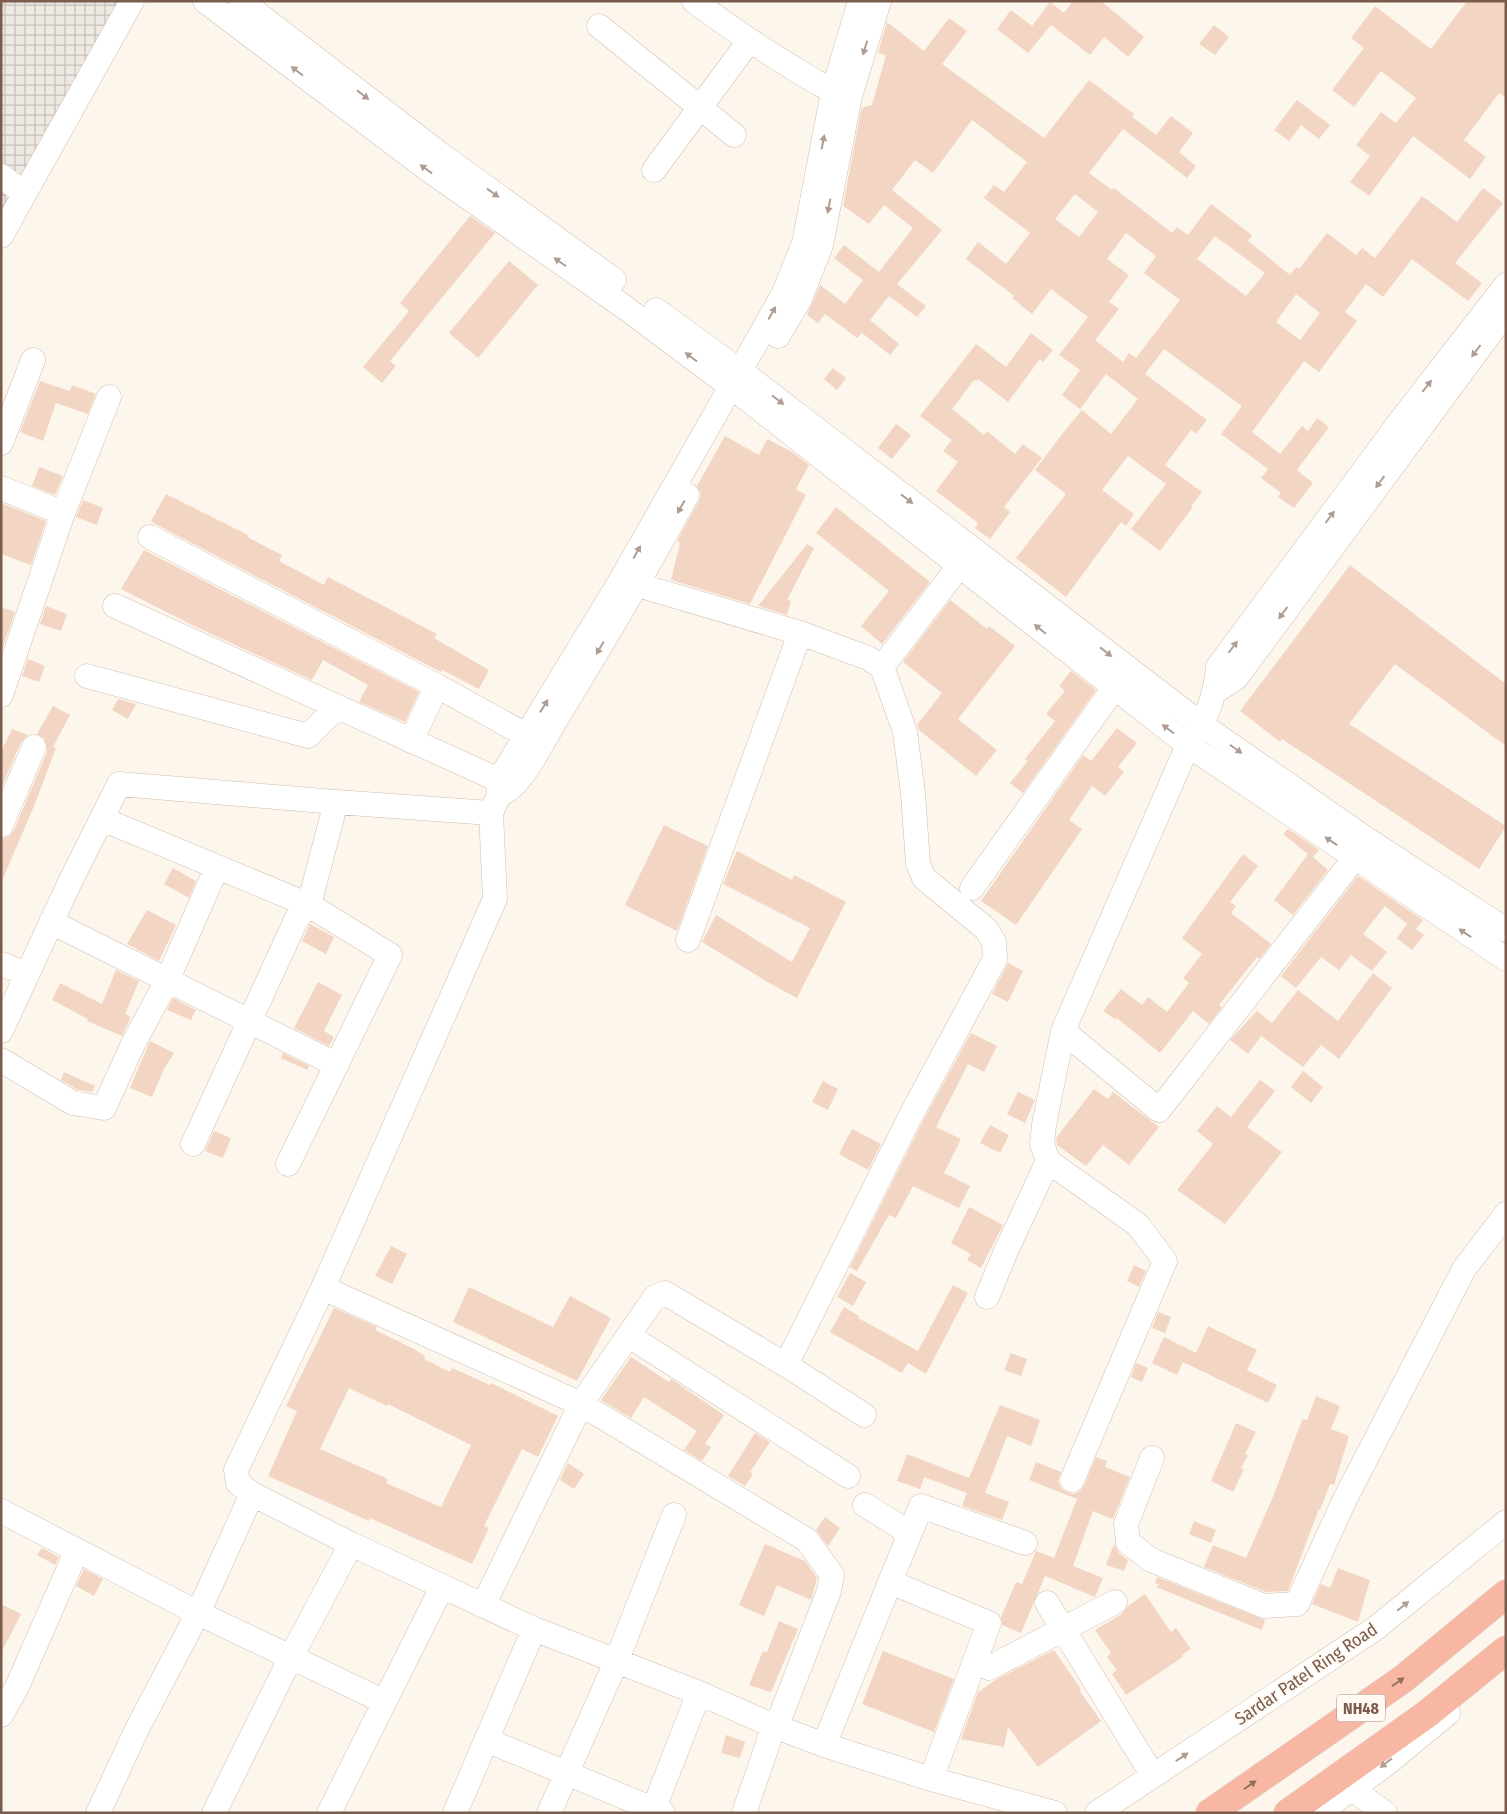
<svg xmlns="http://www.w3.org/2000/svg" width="1507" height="1814" font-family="'Fira Sans Condensed',sans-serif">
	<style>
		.industrial { fill: url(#industrial-grid) }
		.building { fill: #f3d5c3; fill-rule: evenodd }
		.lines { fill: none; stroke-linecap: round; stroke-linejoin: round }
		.minor-casing { stroke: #d1beb0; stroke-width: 25 }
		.highway-casing { stroke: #dad1cd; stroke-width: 29 }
		.minor { stroke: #fff; stroke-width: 24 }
		.highway { stroke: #f7b7a3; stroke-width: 28 }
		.oneway { fill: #af9d94 }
		.oneway2 { fill: #936e5e }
		.labels { text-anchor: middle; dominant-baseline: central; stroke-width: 4.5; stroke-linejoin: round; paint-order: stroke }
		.shield { fill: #fffaf3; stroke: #a28b7f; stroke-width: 1 }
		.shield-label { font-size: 16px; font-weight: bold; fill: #7a5c4d }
		.street-label { font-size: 18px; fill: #7a5c4d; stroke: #fffaf3 }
	</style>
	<defs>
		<pattern id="industrial-grid" width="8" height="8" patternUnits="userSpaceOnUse" patternTransform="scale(1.25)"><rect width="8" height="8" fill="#efe9e4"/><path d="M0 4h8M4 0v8" fill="none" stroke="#c7c0bb"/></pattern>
	</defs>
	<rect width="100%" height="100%" fill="#fdf6ec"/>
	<path class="industrial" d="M1,1H145L1,241Z"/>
	<path class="building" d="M1073,1H1101L1144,37L1128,57L1104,37L1090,55L1051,25L1028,53L997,29L1011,10L1032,26L1050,2L1064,13Z
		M1467,1H1506V98L1499,93L1464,140L1486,157L1470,179L1413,136L1369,196L1350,182L1370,156L1356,145L1381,112L1396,123L1416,98L1381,71L1354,107L1332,90L1364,48L1351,38L1375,6L1431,49Z
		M949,18L967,31L942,64L1044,138L1089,80L1134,114L1132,117L1156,135L1171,116L1193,133L1179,152L1196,166L1187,178L1123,129L1089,173L1112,190L1114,188L1172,233L1177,227L1188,235L1211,204L1252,235L1248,241L1290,275L1296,267L1299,269L1327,233L1356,255L1362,248L1375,258L1422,196L1457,222L1483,188L1503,203L1455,263L1482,283L1468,301L1412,259L1383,297L1366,284L1345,312L1357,321L1319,372L1304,361L1252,432L1280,454L1302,426L1308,431L1317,418L1329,427L1297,470L1313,483L1294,508L1278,497L1281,493L1261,478L1268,469L1221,434L1242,406L1164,349L1145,374L1207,420L1196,434L1191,430L1165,465L1202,492L1191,506L1193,507L1160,551L1131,529L1166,484L1128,456L1102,490L1134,514L1126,526L1121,522L1066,597L1016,558L1066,494L1035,470L1063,433L1082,410L1111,434L1138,399L1106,374L1080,409L1062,395L1080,370L1059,355L1088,317L1051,289L1032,314L1012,298L1014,296L966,259L978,242L1006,264L1030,233L984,198L994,185L1004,192L1027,162L972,120L933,173L915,160L892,190L942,230L897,284L926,306L917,317L889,296L870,320L899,344L890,355L862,333L857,338L825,314L818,323L807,315L820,285L845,304L863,280L834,258L844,245L879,272L913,228L884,205L869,224L843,206L861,110L864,107L872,105L886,55L878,53L887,22L924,51ZM1075,194L1098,212L1079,237L1055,219ZM1126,233L1156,256L1144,273L1180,300L1136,358L1129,353L1123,362L1095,340L1119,309L1109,302L1129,275L1107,259ZM1215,236L1265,273L1246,296L1197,259ZM1296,294L1320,313L1300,340L1276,322Z
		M1214,25L1229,37L1215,55L1199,44Z
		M1297,100L1330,125L1319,139L1301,125L1289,141L1274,130Z
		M470,216L495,233L390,361L396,366L382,383L363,367L409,311L400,303Z
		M509,261L538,285L478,358L449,333Z
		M1031,333L1053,350L1043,362L1040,359L1008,402L978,379L977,381L974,380L952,409L984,435L987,431L1015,454L1023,444L1042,458L1004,507L1010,512L990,539L975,528L978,523L936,491L958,462L943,451L952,440L920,416L976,344L1006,367Z
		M833,368L846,378L837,390L824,379Z
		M40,381L70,391L72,385L96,394L88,414L56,403L43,441L20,432Z
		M896,424L911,435L892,459L878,448Z
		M725,436L759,455L767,439L792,452L809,465L796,489L806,495L750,604L671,580L680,543L677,541L699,501L701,494L697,486Z
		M39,467L63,476L55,495L32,486Z
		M166,494L248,535L247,537L282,555L279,561L324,585L328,577L437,634L434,638L489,670L479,689L442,670L441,672L157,525L151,521Z
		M83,500L103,508L97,525L76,517Z
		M1,503L46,521L31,565L1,554Z
		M836,507L930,582L882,644L861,626L889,591L816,533Z
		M807,544L814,548L787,600L791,601L787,615L758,606Z
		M144,550L419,692L405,722L359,702L368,685L323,660L312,680L196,627L121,589Z
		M1350,565L1506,684V746L1395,664L1349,724L1506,826L1479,869L1282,739L1280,742L1240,711Z
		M950,600L987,629L989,626L1015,646L958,719L997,750L976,776L919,730L917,725L942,693L903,662Z
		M46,606L67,614L61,631L40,624Z
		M1,607L15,612L1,652Z
		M28,659L45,666L39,682L22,676Z
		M1071,671L1096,690L1023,793L1010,783L1028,761L1025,759L1055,721L1046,714L1065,691L1059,686Z
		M118,699L136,704L128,719L112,710Z
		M53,706L70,715L53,747L56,748L34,806L1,883V839L9,836L14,830L47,752L45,739L37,734Z
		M1117,728L1137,743L1118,767L1124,772L1105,796L1092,786L1069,820L1082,829L1016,925L981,901L1083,755L1091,761Z
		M12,729L28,735L21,742L1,789V752Z
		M664,825L708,846L677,931L625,905Z
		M1288,829L1319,850L1313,857L1328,870L1293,915L1274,900L1308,854L1283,834Z
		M737,851L792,880L794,875L846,902L797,998L771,984L702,942L716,915L792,962L810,928L723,884Z
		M1243,854L1258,866L1230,902L1236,906L1231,913L1271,944L1259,959L1257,957L1219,1005L1222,1007L1209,1024L1193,1011L1160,1053L1117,1018L1116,1020L1103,1011L1121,989L1142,1005L1148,997L1167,1012L1189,983L1183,978L1202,954L1182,938Z
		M173,868L196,881L189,898L164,884Z
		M1358,876L1423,920L1416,929L1424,935L1412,950L1397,938L1407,924L1385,906L1363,934L1387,952L1372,971L1351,955L1339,970L1321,957L1296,988L1281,976Z
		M147,910L176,925L159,961L127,944Z
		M310,924L334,937L326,954L302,941Z
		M1008,963L1023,971L1008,1002L992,994Z
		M116,970L139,981L125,1014L131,1017L122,1036L87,1021L88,1019L52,1000L60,983L102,1004Z
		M1373,973L1392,988L1339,1059L1321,1045L1303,1067L1261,1036L1248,1054L1230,1040L1257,1011L1272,1023L1298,990L1338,1021Z
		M318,982L342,995L324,1031L334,1037L329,1046L294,1028Z
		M173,998L196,1010L191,1020L167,1010Z
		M971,1033L997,1046L984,1072L968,1064L936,1127L961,1139L944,1173L970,1186L959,1208L913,1186L896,1218L889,1215L857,1271L850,1267L923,1121Z
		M150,1041L174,1053L164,1069L152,1097L130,1088Z
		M283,1053L309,1066L307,1070L281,1058Z
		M1303,1071L1323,1087L1311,1103L1291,1087Z
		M64,1072L95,1086L92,1092L78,1090L61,1080Z
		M1260,1080L1275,1091L1247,1127L1282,1152L1225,1224L1177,1190L1213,1144L1197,1131L1217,1106L1231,1117Z
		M823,1081L838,1089L828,1110L812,1102Z
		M1094,1089L1108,1099L1113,1092L1159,1127L1129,1165L1103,1145L1086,1166L1057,1145L1056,1138Z
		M1018,1092L1035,1100L1025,1123L1007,1114Z
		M990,1125L1009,1135L1000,1153L980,1143Z
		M852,1129L881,1144L868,1170L839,1154Z
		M214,1131L231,1138L223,1158L205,1151Z
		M969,1207L1003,1225L981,1268L967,1260L971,1254L951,1243Z
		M391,1246L407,1254L392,1284L375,1276Z
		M1134,1265L1146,1271L1139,1287L1127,1281Z
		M850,1273L866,1282L853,1306L837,1297Z
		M953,1285L968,1293L926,1374L908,1363L902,1373L830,1332L844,1307L859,1316L858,1318L918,1351Z
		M469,1287L553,1327L570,1296L611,1318L577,1381L453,1322Z
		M334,1308L377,1327L375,1330L414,1349L425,1356L424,1359L450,1372L452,1368L490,1385L491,1383L558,1416L538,1457L522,1449L484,1526L489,1528L472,1564L370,1518L369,1521L268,1476L297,1411L286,1406ZM349,1388L387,1406L388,1404L471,1445L441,1507L386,1483L388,1479L320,1449Z
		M1158,1312L1171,1317L1165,1333L1152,1328Z
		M1208,1326L1257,1350L1247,1370L1277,1385L1268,1403L1183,1362L1177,1375L1152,1363L1164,1337L1196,1353Z
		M1011,1353L1027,1359L1021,1376L1004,1370Z
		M631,1357L669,1382L671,1379L724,1415L705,1444L711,1447L702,1461L684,1450L697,1431L644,1397L631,1418L601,1400Z
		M1136,1363L1148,1368L1142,1382L1131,1377Z
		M1316,1396L1340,1406L1331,1429L1349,1436L1334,1485L1330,1484L1320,1510L1319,1509L1288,1591L1266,1592L1204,1567L1213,1545L1246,1558L1273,1497L1297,1433L1303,1419L1307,1420Z
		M1000,1405L1040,1420L1031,1446L1007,1436L985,1493L1009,1502L1002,1520L962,1506L967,1493L924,1477L920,1489L897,1481L907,1454L969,1478Z
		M1236,1423L1256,1432L1245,1454L1248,1455L1241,1468L1244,1469L1233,1492L1211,1481Z
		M755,1433L770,1442L750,1472L753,1474L745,1486L728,1476Z
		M1096,1457L1107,1461L1105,1467L1130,1477L1113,1519L1093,1511L1073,1566L1103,1578L1095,1597L1045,1576L1021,1633L1002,1625L1001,1617L1016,1582L1022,1584L1036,1551L1054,1558L1077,1499L1029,1480L1036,1462L1061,1472L1058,1481L1061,1488L1066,1492L1073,1494L1080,1491L1084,1486Z
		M568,1463L584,1474L574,1489L560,1480Z
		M825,1517L840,1528L828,1546L816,1530Z
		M1194,1521L1216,1530L1211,1543L1189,1534Z
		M765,1544L805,1561L817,1578L811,1600L777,1585L764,1616L739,1605Z
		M1114,1544L1119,1553L1128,1560L1124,1571L1106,1565Z
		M42,1548L59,1557L55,1565L37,1555Z
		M1338,1568L1370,1580L1358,1622L1312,1604L1321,1584L1330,1588Z
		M84,1569L103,1579L94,1596L76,1586Z
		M1157,1577L1265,1620L1262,1630L1156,1587L1160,1585L1155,1583Z
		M1145,1594L1171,1632L1176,1628L1191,1649L1182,1655L1183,1657L1126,1695L1112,1674L1117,1670L1107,1657L1111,1653L1095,1630L1122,1614L1128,1606Z
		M1,1604L21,1614L1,1653Z
		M779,1621L798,1629L771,1692L749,1685L763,1651L767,1652Z
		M1054,1650L1081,1689L1079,1690L1101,1721L1038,1767L1008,1727L1004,1747L961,1739L978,1692L997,1679Z
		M883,1651L954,1679L934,1732L862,1704Z
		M726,1735L745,1742L740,1758L721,1753Z"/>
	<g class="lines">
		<g class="minor-casing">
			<path id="minor" d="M205,1L426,168L627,309L742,395L1188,745L1506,959
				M241,1L440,154L614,280
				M694,1C725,24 757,46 790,66C809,78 827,90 849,95
				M599,26L734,135
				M654,170L749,41
				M1,176L24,193
				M1,236L132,1
				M656,310L751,379L1202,725L1368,840L1506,930
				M778,336L800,299L821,245L850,96L879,1
				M1,443L33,360
				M1,488L63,513
				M150,537L437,686L526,735
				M621,580L800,633L868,658L882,667L905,732L913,793L918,864L924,878L986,929L994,942L995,959L911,1115L786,1365
				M115,606L512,786
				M882,667L960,565
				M87,676L308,736L337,707
				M1216,691L1236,678L1506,312
				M1,695L63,513L109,397
				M411,741L437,686
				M505,792C525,780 544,739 557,718C602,644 646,571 687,495
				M102,819L309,905L390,955L288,1164
				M1,825L34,747
				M972,888L1114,688
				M51,922L337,1065
				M688,940L800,633
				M1,964L27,974
				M1,1031L70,882L119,784L336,802L491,813L499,795V780L621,580L783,295L804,243L833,92L860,1
				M1063,1031L1159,1110L1364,846
				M1,1060L73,1103L104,1108L133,1044L167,981L217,867
				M193,1144L297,918L309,905L336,802
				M323,1288L581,1404L807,1540L832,1575L829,1591L781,1715L774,1726L744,1813
				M987,1297L1006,1251L1048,1161
				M629,1336L848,1476
				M1152,1458L1126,1524L1128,1542L1151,1560L1264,1606L1297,1604L1345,1499L1464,1269L1506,1214
				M1072,1480L1165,1261L1138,1225L1048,1161L1042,1144L1044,1125L1063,1031L1188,745C1206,719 1215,699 1218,667L1402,419L1506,285
				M252,1494L351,1544L534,1629L699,1693L774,1726L824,1745L931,1779L1055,1813
				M865,1505L910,1533
				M1,1511L198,1613L383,1701
				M890,1582L989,1623L931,1779
				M1047,1603L1153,1776
				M483,1606L581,1404L655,1297L665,1293L786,1365L864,1415
				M989,1668L1115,1602
				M1,1715L17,1687L77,1550
				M486,1740L663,1813
				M824,1745L921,1506L1025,1543
				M1352,1789L1385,1813
				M98,1813L137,1729L198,1613L252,1494L238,1483L236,1470L323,1288L495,899L491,813
				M214,1813L291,1657L351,1544
				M329,1813L442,1587
				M455,1813L534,1629
				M549,1813L616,1662L674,1515
				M652,1813L699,1693
				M1097,1813L1376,1628L1506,1522
				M1318,1813L1385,1765L1448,1713"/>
		</g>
		<g class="highway-casing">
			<path id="highway" d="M1210,1813L1403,1679L1506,1594
				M1288,1813L1427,1714L1506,1650"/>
		</g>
		<use href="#minor" class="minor"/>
		<use href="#highway" class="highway"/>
	</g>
	<defs><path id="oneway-solid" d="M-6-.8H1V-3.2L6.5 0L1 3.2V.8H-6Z" transform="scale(1.25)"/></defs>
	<g class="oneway">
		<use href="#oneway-solid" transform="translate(865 48) rotate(107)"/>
		<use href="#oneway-solid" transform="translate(297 71) rotate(-143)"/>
		<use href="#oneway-solid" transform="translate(363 95) rotate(38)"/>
		<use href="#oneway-solid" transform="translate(823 142) rotate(-79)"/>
		<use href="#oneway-solid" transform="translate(426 169) rotate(-144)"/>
		<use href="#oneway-solid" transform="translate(493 193) rotate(36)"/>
		<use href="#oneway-solid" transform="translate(829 206) rotate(101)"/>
		<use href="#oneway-solid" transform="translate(560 262) rotate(-145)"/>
		<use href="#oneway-solid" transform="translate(772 313) rotate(-61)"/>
		<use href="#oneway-solid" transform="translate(1476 351) rotate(127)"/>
		<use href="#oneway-solid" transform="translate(691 357) rotate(-143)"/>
		<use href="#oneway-solid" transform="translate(1427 386) rotate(-52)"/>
		<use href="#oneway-solid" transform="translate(778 400) rotate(37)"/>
		<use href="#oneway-solid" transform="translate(1380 482) rotate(126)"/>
		<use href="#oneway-solid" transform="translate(907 499) rotate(38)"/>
		<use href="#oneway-solid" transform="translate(681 507) rotate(119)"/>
		<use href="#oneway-solid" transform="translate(1330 517) rotate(-53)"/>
		<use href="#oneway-solid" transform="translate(637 552) rotate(-61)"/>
		<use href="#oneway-solid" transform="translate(1283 613) rotate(126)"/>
		<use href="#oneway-solid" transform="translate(1040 629) rotate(-141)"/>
		<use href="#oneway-solid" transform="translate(1233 647) rotate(-53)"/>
		<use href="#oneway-solid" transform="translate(600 648) rotate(121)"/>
		<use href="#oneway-solid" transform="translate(1106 652) rotate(38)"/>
		<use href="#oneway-solid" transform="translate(544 706) rotate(-58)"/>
		<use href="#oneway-solid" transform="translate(1168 729) rotate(-143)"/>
		<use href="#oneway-solid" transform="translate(1236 749) rotate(35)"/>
		<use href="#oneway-solid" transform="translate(1331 841) rotate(-146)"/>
		<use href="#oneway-solid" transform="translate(1465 933) rotate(-146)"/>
		<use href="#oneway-solid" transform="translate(1403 1606) rotate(-39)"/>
		<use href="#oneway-solid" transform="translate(1182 1757) rotate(-34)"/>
		<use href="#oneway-solid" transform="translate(1386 1763) rotate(142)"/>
	</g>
	<g class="oneway2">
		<use href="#oneway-solid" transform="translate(1398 1682) rotate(-35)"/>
		<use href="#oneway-solid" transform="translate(1250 1785) rotate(-35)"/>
	</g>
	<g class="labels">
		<rect class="shield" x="1337" y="1694.5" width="48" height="27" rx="4"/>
		<g class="shield-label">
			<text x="1361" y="1708">NH48</text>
		</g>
		<g class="street-label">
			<text transform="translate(1306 1674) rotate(-34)">Sardar Patel Ring Road</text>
		</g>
	</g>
	<rect width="1507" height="1814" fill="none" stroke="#7a5c4d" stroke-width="5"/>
</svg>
